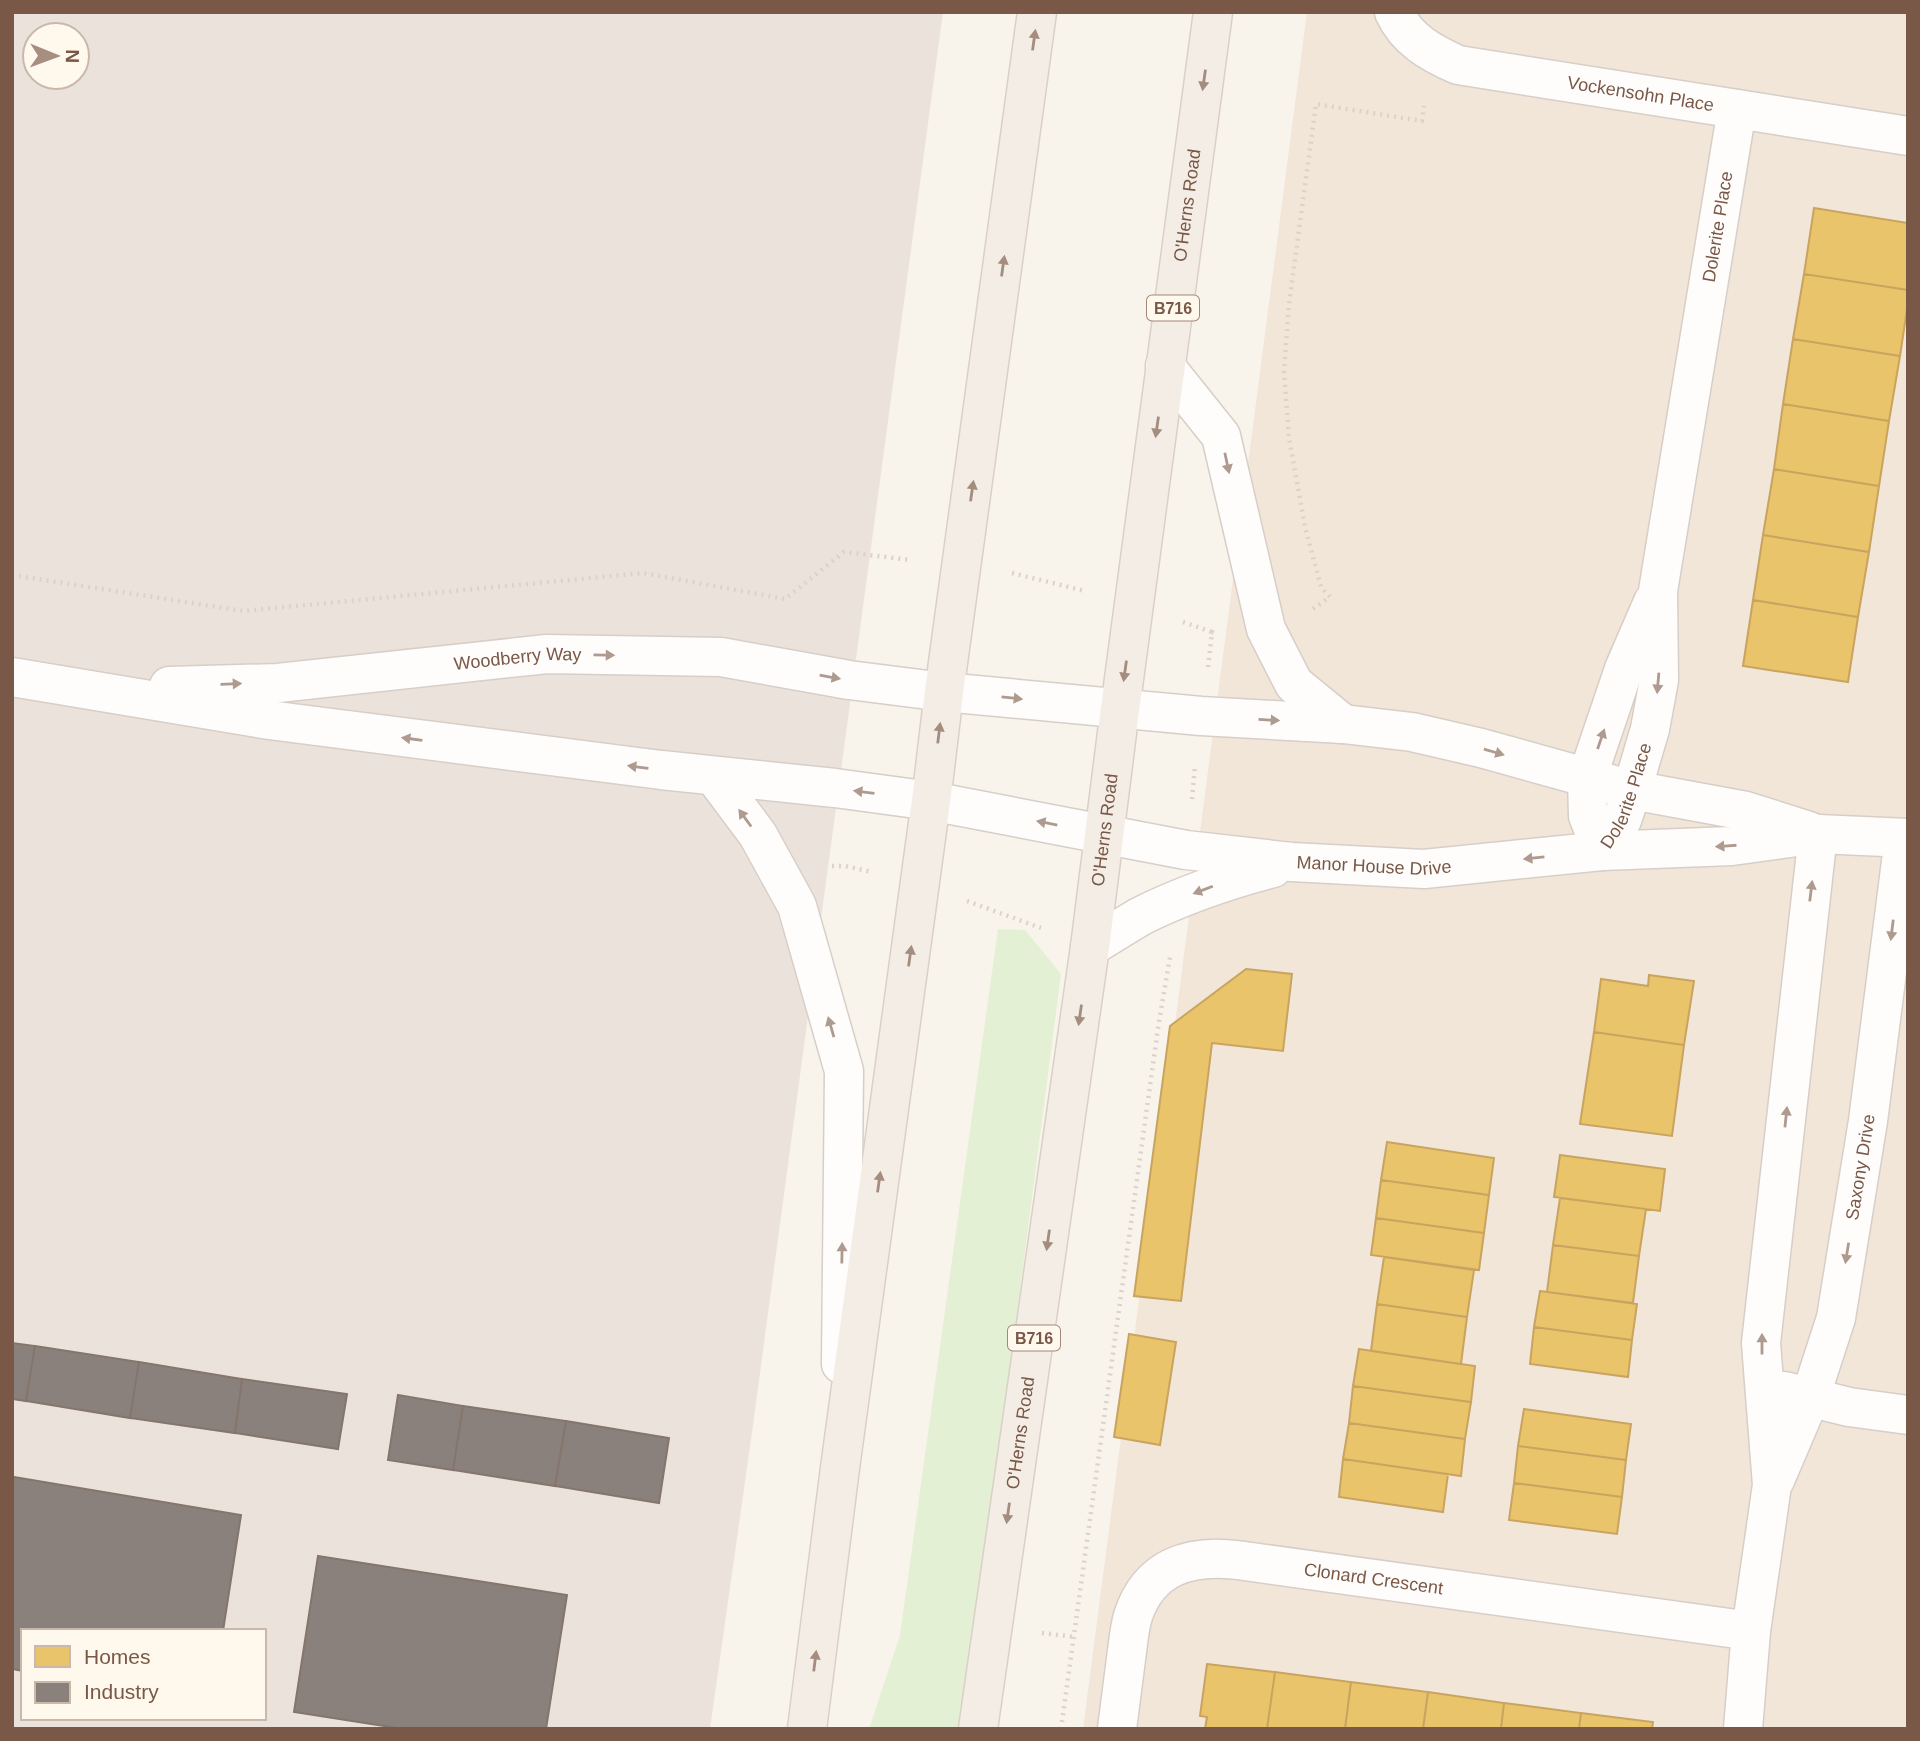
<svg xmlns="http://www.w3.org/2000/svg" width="1920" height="1741" font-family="Arial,sans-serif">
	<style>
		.residential { fill: #f2e6d8 }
		.industrial { fill: #ebe3db; fill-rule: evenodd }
		.green { fill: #e4f0d4 }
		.homes { fill: #e9c46a; stroke: #c8a460; stroke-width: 2 }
		.industry { fill: #8a817c; stroke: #85756c; stroke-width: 2 }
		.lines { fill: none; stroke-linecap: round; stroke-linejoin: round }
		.minor-casing { stroke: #d7cec8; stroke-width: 41 }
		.major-casing { stroke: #dad0c8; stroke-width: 41 }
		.path { stroke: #dbd2cc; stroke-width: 4.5; stroke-dasharray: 2 5; stroke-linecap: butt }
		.minor { stroke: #fefdfc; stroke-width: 38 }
		.major { stroke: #f3ede5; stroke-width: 38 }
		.oneway { fill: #a48c7e }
		.oneway2 { fill: #af9a8f }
		.labels { text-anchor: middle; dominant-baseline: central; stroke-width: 7; stroke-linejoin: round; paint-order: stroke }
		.shield { fill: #fff8ed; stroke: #a28879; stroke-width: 2 }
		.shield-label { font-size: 16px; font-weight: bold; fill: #7a5847 }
		.street-label { font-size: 18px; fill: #7a5847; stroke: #fff8ed }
	</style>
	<rect width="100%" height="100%" fill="#f8f3eb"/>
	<path class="residential" d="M1307,12H1908V1729H1083Z"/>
	<path class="industrial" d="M12,12H943L753,1425L710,1729H12ZM35,35H77V77H35ZM23,1631H264V1718H23Z"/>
	<path class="green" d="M998,929L1025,930L1061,974L963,1729H869L900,1635Z"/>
	<path class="homes" d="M1814,208L1908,223V290L1804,274Z
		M1804,274L1908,290V303L1900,356L1793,339Z
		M1793,339L1900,356L1889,421L1783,404Z
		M1783,404L1889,421L1879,486L1774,469Z
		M1774,469L1879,486L1869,552L1763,535Z
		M1763,535L1869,552L1858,617L1753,600Z
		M1753,600L1858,617L1848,682L1743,666Z
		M1246,969L1292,974L1283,1051L1212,1043L1181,1301L1134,1296L1170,1026Z
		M1649,975L1694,981L1684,1045L1594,1032L1601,979L1648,986Z
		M1594,1032L1684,1045L1672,1136L1580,1124Z
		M1387,1142L1494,1158L1489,1195L1381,1180Z
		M1560,1155L1665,1169L1660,1211L1554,1197Z
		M1381,1180L1489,1195L1484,1233L1376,1218Z
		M1560,1198L1646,1209L1639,1256L1553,1245Z
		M1376,1218L1484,1233L1479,1270L1371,1255Z
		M1553,1245L1639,1256L1633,1303L1547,1292Z
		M1384,1257L1474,1270L1467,1317L1377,1304Z
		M1540,1291L1637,1304L1632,1340L1534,1327Z
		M1377,1304L1467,1317L1461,1364L1371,1351Z
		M1534,1327L1632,1340L1628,1377L1530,1364Z
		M1129,1334L1176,1342L1160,1445L1114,1437Z
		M1359,1349L1475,1366L1471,1402L1353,1386Z
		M1353,1386L1471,1402L1465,1439L1349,1423Z
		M1524,1409L1631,1424L1626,1460L1518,1446Z
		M1349,1423L1465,1439L1461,1476L1343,1459Z
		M1518,1446L1626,1460L1622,1497L1514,1483Z
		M1343,1459L1448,1474L1443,1512L1339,1497Z
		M1514,1483L1622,1497L1617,1534L1509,1520Z
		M1207,1664L1275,1672L1267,1729H1205L1207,1717L1200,1716Z
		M1275,1672L1351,1682L1345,1729H1267Z
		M1351,1682L1428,1692L1423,1729H1345Z
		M1428,1692L1504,1703L1501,1729H1423Z
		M1504,1703L1581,1713L1579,1729H1501Z
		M1581,1713L1653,1722L1652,1729H1579Z"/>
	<path class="industry" d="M12,1343L35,1346L26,1401L12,1399Z
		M35,1346L139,1362L130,1418L26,1401Z
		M139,1362L242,1379L235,1433L130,1418Z
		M242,1379L347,1394L338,1449L235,1433Z
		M398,1395L463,1406L453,1470L388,1460Z
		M463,1406L566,1421L555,1486L453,1470Z
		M566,1421L669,1438L659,1503L555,1486Z
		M14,1477L241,1515L223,1631H23V1671L12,1669V1490Z
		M318,1556L567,1595L546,1729H403L294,1712Z"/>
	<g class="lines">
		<g class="minor-casing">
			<g id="minor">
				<path id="s1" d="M1394,12C1407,40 1431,53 1458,65L1908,136"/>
				<path d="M1165,366L1221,436L1266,629L1294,684L1343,724"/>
				<path id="s2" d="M12,677L269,720L661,770L835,788L931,801L1186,850L1292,862L1424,869L1602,851L1732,846L1818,834L1908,838"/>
				<path id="s3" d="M169,686L278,683L547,654L721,657L849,680L944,692L1201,716L1343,724L1412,732L1481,748L1632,790L1746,811L1809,831"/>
				<path d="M714,776L758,835L797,906L844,1071L841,1364"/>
				<path id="s4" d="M1602,851L1622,820L1632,790L1650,729L1659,680L1658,591L1737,109"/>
				<path d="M1602,851L1588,816L1587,778L1624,669L1653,602"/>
				<path d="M1090,947C1107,937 1124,926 1141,916C1183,895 1227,880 1273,868"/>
				<path d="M1784,1391L1849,1407L1908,1415"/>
				<path id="s5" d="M1775,1480L1810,1398L1836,1318L1868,1121L1904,838"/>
				<path id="s6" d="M1117,1729C1120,1705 1123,1682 1126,1659C1128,1645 1129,1629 1133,1616C1149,1567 1189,1554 1237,1560L1751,1631"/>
				<path d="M1743,1729L1751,1631L1772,1485L1761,1343L1818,834"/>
			</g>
		</g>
		<g class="major-casing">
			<g id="major">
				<path d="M807,1729L840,1468L931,801L944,692L1037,12"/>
				<path id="s7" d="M978,1729L1090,947L1120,709L1213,12"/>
			</g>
		</g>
		<path class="path" d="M1012,573L1085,591
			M12,575L243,611L643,573L785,599L844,552L911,560
			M1313,609L1330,597L1321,587L1305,527L1289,438L1284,371L1289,304L1316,104L1422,121L1424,106
			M1183,622L1212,632
			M1208,667L1212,632L1214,633
			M1192,799L1195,766
			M832,866H845L872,872
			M967,901L1041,928
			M1042,1633L1075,1637
			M1061,1729L1158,1028L1170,957"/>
		<use href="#minor" class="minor"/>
		<use href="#major" class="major"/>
	</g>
	<defs><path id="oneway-solid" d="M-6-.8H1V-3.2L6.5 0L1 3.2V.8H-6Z" transform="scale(1.75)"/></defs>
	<g class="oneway">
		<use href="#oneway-solid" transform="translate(1034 40) rotate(-82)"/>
		<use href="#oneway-solid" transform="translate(1204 80) rotate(98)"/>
		<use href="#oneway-solid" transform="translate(1003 266) rotate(-82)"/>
		<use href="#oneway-solid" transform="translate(1157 427) rotate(98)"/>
		<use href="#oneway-solid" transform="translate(972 491) rotate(-82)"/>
		<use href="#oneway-solid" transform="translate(1125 671) rotate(98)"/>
		<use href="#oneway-solid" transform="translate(939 733) rotate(-83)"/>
		<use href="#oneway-solid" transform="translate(910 956) rotate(-82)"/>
		<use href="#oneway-solid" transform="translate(1080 1015) rotate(98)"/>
		<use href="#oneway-solid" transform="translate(879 1182) rotate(-82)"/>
		<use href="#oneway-solid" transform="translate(1048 1240) rotate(98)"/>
		<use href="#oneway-solid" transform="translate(1008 1513) rotate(98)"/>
		<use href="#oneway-solid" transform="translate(815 1661) rotate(-83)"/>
	</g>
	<g class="oneway2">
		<use href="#oneway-solid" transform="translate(1227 463) rotate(78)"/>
		<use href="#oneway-solid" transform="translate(604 655) rotate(1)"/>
		<use href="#oneway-solid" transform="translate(830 677) rotate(10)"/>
		<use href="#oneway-solid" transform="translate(1658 683) rotate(95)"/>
		<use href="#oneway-solid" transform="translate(231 684) rotate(-2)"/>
		<use href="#oneway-solid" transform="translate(1012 698) rotate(6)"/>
		<use href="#oneway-solid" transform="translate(1269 720) rotate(3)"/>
		<use href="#oneway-solid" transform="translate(412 739) rotate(-172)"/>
		<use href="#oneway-solid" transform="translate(1601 739) rotate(-71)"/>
		<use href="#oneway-solid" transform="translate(1494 752) rotate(16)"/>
		<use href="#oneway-solid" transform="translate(638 767) rotate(-173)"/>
		<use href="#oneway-solid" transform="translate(864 792) rotate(-173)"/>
		<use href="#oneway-solid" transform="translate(745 818) rotate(-126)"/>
		<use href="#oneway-solid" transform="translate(1047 823) rotate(-169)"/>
		<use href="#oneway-solid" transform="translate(1726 846) rotate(176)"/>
		<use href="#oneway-solid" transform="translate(1534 858) rotate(174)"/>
		<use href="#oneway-solid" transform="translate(1203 890) rotate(159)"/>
		<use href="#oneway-solid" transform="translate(1811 891) rotate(-83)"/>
		<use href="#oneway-solid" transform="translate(1892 930) rotate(97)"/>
		<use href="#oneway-solid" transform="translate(831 1027) rotate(-106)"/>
		<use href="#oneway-solid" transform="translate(1786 1117) rotate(-84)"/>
		<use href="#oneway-solid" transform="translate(842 1253) rotate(-89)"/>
		<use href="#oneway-solid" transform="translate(1847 1253) rotate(99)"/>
		<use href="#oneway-solid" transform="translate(1762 1344) rotate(-90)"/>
	</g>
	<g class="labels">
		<g class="shield">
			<rect x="1147" y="295.5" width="52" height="25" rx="5"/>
			<rect x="1008" y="1325.5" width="52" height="25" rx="5"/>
		</g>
		<g class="shield-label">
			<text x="1173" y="308">B716</text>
			<text x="1034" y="1338">B716</text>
		</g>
		<g class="street-label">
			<text stroke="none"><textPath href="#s1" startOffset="270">Vockensohn Place</textPath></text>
			<text stroke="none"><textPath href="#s7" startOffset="1538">O'Herns Road</textPath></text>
			<text stroke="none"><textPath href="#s4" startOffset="640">Dolerite Place</textPath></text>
			<text stroke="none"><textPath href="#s3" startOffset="350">Woodberry Way</textPath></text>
			<text stroke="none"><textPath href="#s4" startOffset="61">Dolerite Place</textPath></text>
			<text stroke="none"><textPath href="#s7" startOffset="908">O'Herns Road</textPath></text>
			<text stroke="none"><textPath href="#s2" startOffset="1376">Manor House Drive</textPath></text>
			<text stroke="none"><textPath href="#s5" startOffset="326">Saxony Drive</textPath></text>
			<text stroke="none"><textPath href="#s7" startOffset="299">O'Herns Road</textPath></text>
			<text stroke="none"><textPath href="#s6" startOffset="382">Clonard Crescent</textPath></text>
		</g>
	</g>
	<rect width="1920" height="1741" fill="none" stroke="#7a5847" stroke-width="28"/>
	<rect x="21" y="1629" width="245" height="91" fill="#fff8ed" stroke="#cab8ab" stroke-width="2"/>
	<rect x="35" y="1646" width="35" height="21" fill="#e9c46a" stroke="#cab8ab" stroke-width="2"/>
	<text x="84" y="1664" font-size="21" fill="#7a5847">Homes</text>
	<rect x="35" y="1682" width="35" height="21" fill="#8a817c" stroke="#cab8ab" stroke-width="2"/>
	<text x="84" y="1699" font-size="21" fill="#7a5847">Industry</text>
	<g transform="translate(56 56) rotate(91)"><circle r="33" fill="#fff8ed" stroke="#cab8ab" stroke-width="2"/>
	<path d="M0-5L12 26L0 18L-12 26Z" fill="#a68e80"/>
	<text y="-10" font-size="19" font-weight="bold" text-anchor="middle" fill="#7a5847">N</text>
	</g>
</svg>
